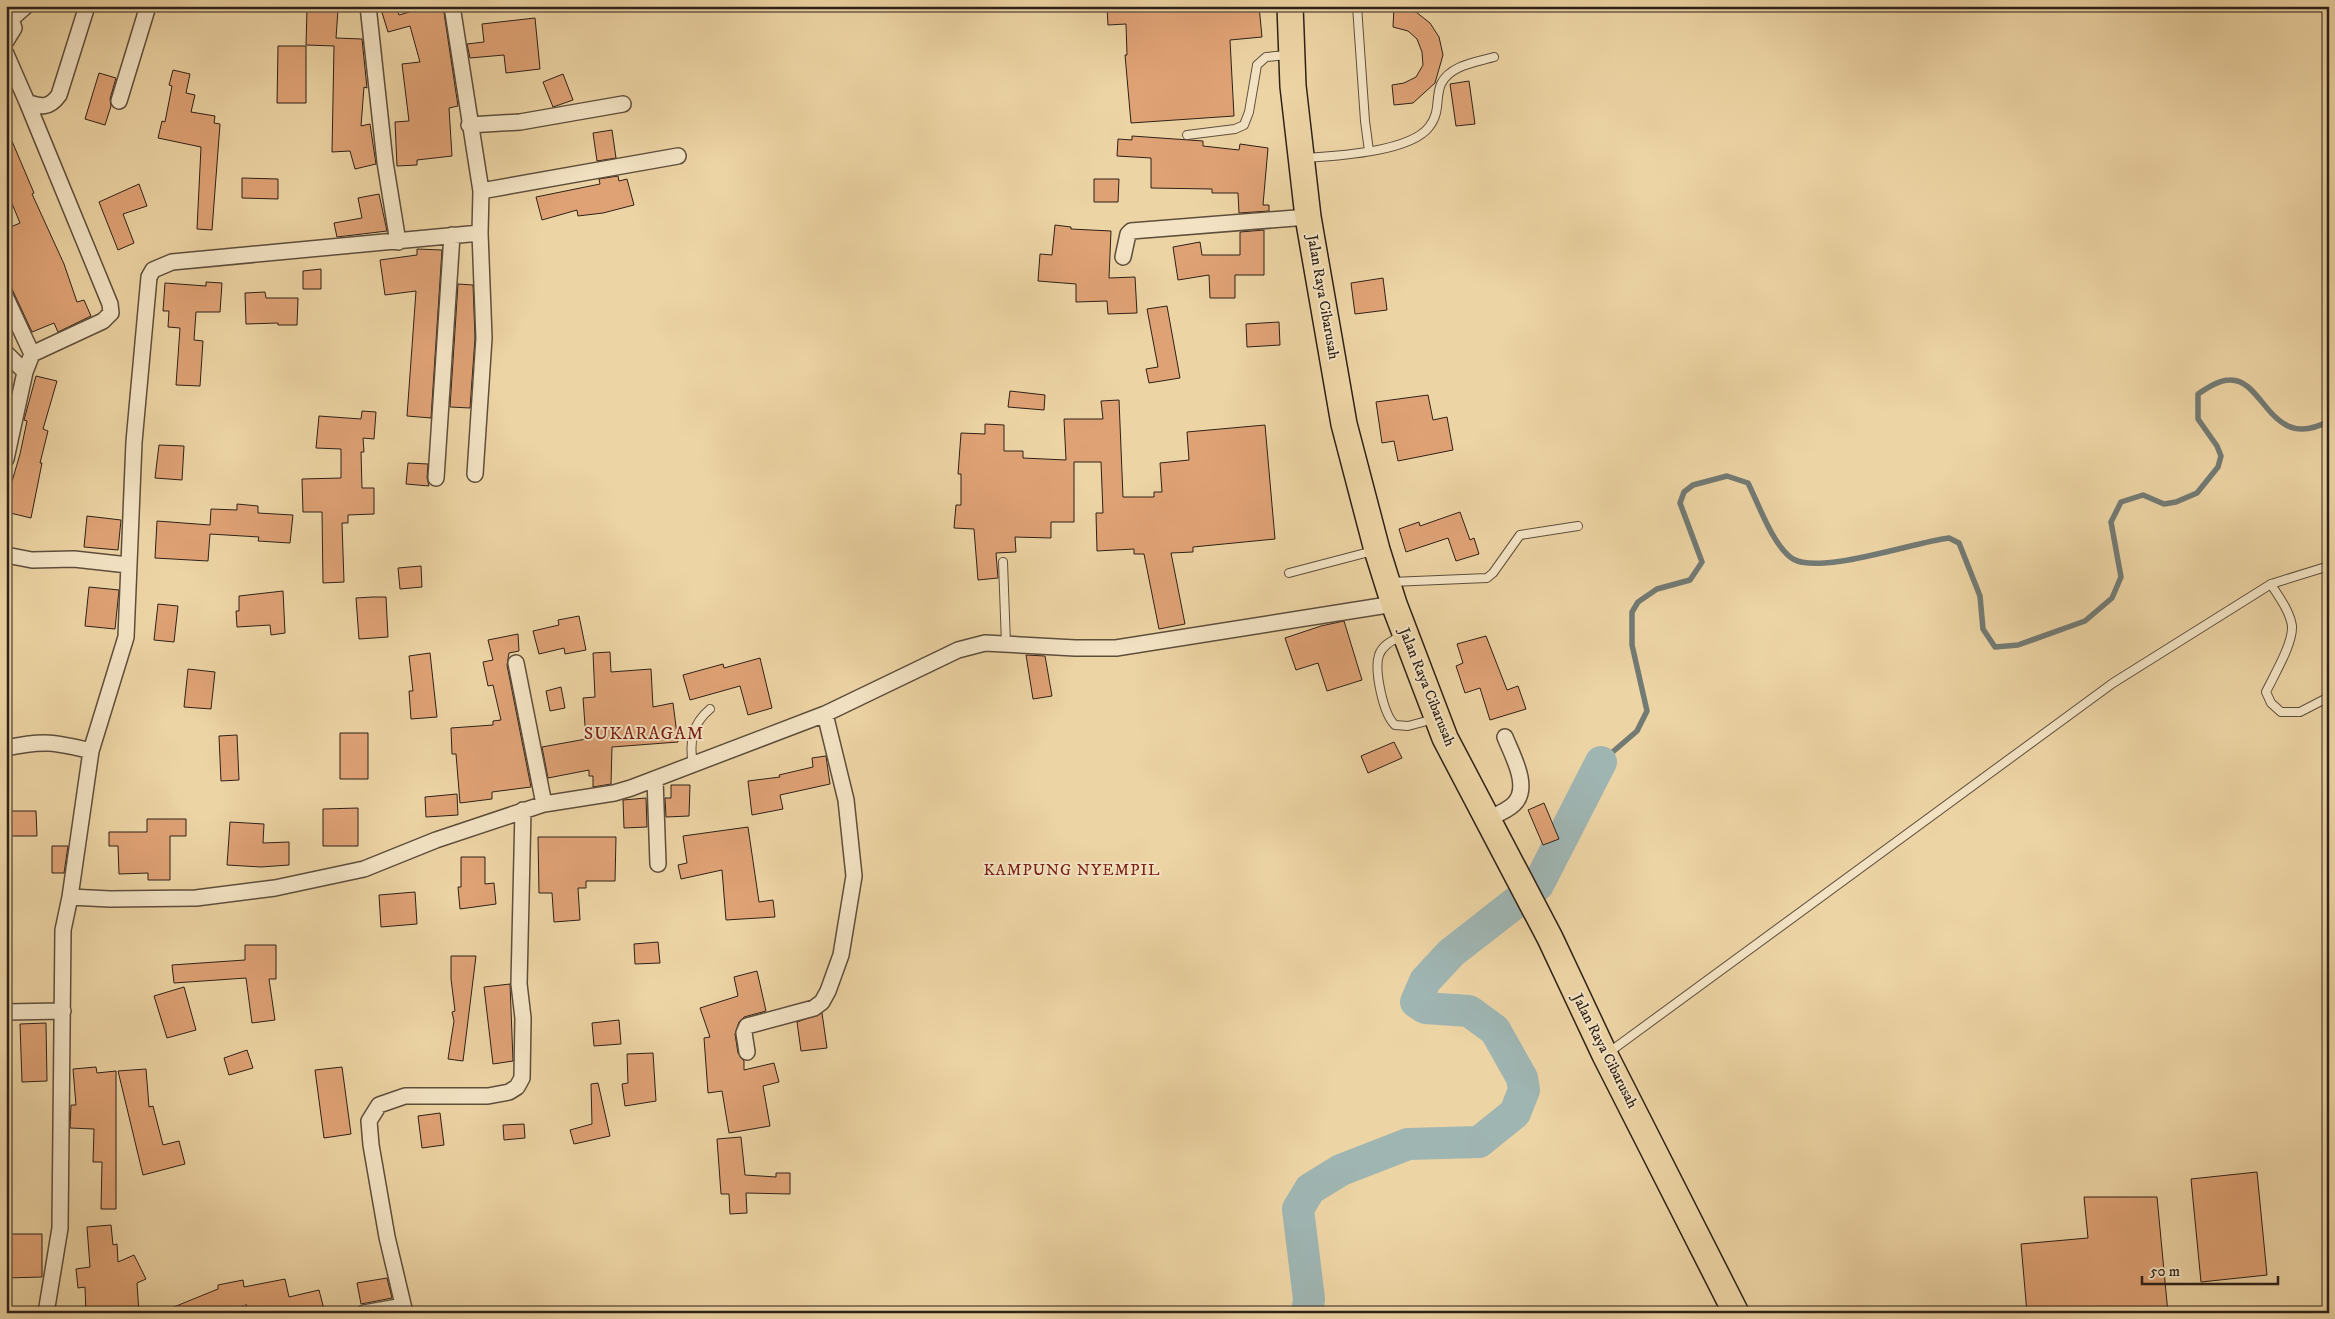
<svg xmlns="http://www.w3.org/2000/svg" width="2335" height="1319" font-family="'IM FELL DW Pica',serif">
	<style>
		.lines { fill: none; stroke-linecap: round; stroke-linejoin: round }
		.stream { stroke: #727a74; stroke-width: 5.5 }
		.river { stroke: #9fb5b2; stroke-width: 32 }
		.building { fill: #dfa275; stroke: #2e2118 }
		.lane-casing { stroke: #5e4e3b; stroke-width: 10 }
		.street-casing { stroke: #5e4e3b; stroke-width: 18 }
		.primary-casing { stroke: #2e2118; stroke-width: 28 }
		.path { stroke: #2e2118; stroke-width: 3; stroke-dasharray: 1 2.5; stroke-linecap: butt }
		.lane { stroke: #f3e3c4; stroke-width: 8 }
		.street { stroke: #f3e3c4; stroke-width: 15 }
		.primary { stroke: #edd4a4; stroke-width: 25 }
		.labels { text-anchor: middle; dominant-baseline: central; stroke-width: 4; stroke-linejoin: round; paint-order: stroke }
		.street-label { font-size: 15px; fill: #2e2118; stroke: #f3e3c4 }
		.neighbourhood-label { font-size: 16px; letter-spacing: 1px; fill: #7a1f14; stroke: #f3e3c4 }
		.quarter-label { font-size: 18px; letter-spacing: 1px; fill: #7a1f14; stroke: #f3e3c4 }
	</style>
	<rect width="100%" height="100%" fill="#edd4a4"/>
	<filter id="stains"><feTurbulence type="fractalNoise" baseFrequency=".004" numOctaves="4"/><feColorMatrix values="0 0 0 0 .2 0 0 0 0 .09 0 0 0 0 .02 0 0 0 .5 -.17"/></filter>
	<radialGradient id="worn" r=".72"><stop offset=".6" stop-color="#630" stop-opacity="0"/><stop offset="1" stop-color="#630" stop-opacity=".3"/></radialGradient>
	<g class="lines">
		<path class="stream" d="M1601,762L1637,731L1647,711L1632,645V612L1638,602L1657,589L1690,580L1702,562L1680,503L1684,492L1693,485L1727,476L1748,483C1759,505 1773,546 1793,559C1821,575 1914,542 1949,538L1959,543L1980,596L1983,629L1995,647L2018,645L2085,621L2112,598L2121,577L2111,522L2121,502L2143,495L2164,504L2176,502L2197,493L2218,467L2221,456L2217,446L2198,419V394C2207,388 2219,380 2230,380C2265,379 2270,453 2329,421"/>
		<path class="river" d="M1307,1313L1309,1299L1298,1209L1310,1189L1341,1170L1408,1144L1479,1142L1515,1113L1524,1090L1522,1078L1495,1030L1469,1011L1425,1008L1416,1002L1425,981L1451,953L1538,885L1601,762"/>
	</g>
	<path class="building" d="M380,6H396L399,15L430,6H443L458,106L449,108L452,156L417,160V165L397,166L395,122L409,121L402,64L420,62L410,26L388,32Z
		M1139,6H1259L1262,37L1230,40L1234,116L1131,123L1125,55H1127L1126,24L1108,25L1107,8Z
		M1394,6L1416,12L1430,23L1439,37L1443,55L1435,83L1413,103L1394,105L1392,85L1404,83L1416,77L1423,65L1422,52L1417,39L1408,31L1393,27Z
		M307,8L338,10L336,38L362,39L367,88L364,87L361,126L370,124L376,164L355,169L350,151L332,152L334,46L306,45Z
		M535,18L540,69L506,73L504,55L470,58L467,44L484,42L482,24Z
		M278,46H306V103H277Z
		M173,70L190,74L186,93L195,95L191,112L215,116L214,123L220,124L212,230L197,229L201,147L158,138L162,121L165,122L172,86L169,85Z
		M99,73L116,78L110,99L111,106L105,125L85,119Z
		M563,74L573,100L553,107L543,82Z
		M1469,81L1475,124L1456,126L1450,84Z
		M6,127L34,193L32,194L64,264L77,302L84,300L91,316L58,332L54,323L32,332L6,276V229L20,223L6,189Z
		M612,130L616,158L597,161L593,133Z
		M1132,136L1203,141V146L1239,150L1240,144L1268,148L1263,205H1269V211L1239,213L1238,193H1212V189L1151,188V158L1117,156L1118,139L1132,140Z
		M618,176L619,181L627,179L634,205L603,213L578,216L577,210L542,220L536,197L600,184L599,179Z
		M242,178L278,179V199L242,198Z
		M1094,179H1119L1118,202H1094Z
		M139,184L147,206L123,214L134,243L118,250L99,202Z
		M379,194L387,231L337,237L334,223L362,218L358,198Z
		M1055,225L1071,227V229L1111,231L1109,278L1135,277L1137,313L1108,314L1107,301L1076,302V284L1038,281L1040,254L1052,255Z
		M1264,230V275H1235V298H1210L1209,275L1178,280L1173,247L1200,242L1202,255H1240V232Z
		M417,249L442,250L431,418L407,416L416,291L385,295L380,260L417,255Z
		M321,269V289H303V271Z
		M1383,278L1387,310L1355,314L1351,283Z
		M206,282L222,283L220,312H196L194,340L203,341L200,386L176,385L180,328L168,327L169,311H163L165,283L206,286Z
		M458,284L473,285L475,338L470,408L450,407Z
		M265,292L266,298H298L297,325H278V323L246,324L245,293Z
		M1167,306L1180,378L1149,383L1146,369L1158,367L1147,309Z
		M1279,322L1280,345L1247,347L1246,324Z
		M36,376L57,381L43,429L48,431L40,463H42L31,518L6,512V502L20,454L27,421L24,420Z
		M1010,391L1045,395L1044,410L1008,407Z
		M1428,395L1433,420L1447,417L1453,450L1398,461L1394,441L1382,443L1376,402Z
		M1119,400L1123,497H1154V492H1162L1160,463L1189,460L1187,432L1265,425L1275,539L1193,547V552L1171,553L1185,624L1159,629L1144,554H1134V549L1097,551L1096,513H1103L1101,462H1074V522H1051V538L1015,537L1016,552L996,553L998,578L978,580L974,529L954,528L956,505H961V474H958L961,433L985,434V424L1004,425V451H1023V458L1066,460L1064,419H1103L1101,401Z
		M362,411L376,412L374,439L363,438L364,452H361L362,488H374V514L348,515V523H342L344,582L323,583L322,512H303L302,479L341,478V449L316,448L319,416L361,419Z
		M159,445L184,446L182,480L155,478Z
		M408,463L428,464L427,478L429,486L406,484Z
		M237,504L258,506V513L293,515L290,543L258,541L259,537L210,534L208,561L155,558L157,521L210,525L211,509L237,510Z
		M1460,512L1470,540L1474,538L1479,554L1456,561L1448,538L1406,552L1399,529L1419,522L1420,526Z
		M87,516L121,520L118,550L84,547Z
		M421,566L422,587L400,589L398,568Z
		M89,587L119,590L115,629L85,626Z
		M283,591L285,633L271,635L270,625L237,627L236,611H239V596Z
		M372,597H386L388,637L359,639L356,598Z
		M158,604L178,606L174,642L154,640Z
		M579,616L586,650L565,654L564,648L539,654L533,631L559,625L558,620Z
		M1344,621L1362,680L1327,691L1318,663L1296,670L1285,638L1321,626Z
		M518,634L519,651L509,653L507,665L531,787L492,792V799L460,803L456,754H452L451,728L493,725V721L501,720L493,685L488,686L483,662L493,660L488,640Z
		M1486,636L1507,690L1518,686L1526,709L1490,720L1480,688L1465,693L1456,666L1463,663L1457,644Z
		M610,652L611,672L651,669L653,707L673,703L678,742L612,747L611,784L593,787V776H589V770L548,778L542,747L586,739L583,698L595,697L593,653Z
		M430,653L437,717L411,719L409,691H413L409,656Z
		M1026,655L1045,656L1052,696L1033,699Z
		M760,658L772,708L748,715L740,686L690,700L683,675L723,664L724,668Z
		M188,669L215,672L211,709L184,707Z
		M561,687L565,708L550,711L546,691Z
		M340,733H368V779H340Z
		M237,735L239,780L221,781L219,736Z
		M1394,742L1402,758L1368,773L1361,756Z
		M826,756L830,784L780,795L783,809L752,815L748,781L780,777L779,775L813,767L812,758Z
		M671,785H690L689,816L666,817L665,798H671Z
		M457,794L458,815L426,817L425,797Z
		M646,798L647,827L624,828L623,800Z
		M1544,803L1559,839L1543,845L1528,810Z
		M358,808V846H323V809Z
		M10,811H36L37,836H10Z
		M147,819H186V836H170V880H148V873L119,874L118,846H109V832H147Z
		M230,822L264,824L263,843L289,842V865L261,867L227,865Z
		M748,827L759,902L773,900L775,917L726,920L722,870L681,879L678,865L687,863L683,836Z
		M538,837H616L615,881H586V888H578L580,920L554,922L552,893H539Z
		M52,846H68L64,873H52Z
		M461,857H485V884L494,883L496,904L460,909L458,887H461Z
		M415,892L417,924L381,927L379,895Z
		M658,942L660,963L635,964L634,944Z
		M245,945H276V979H269L275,1020L252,1023L246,978L174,983L172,965L245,960Z
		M451,956H476L463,1061L448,1059L454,1021L452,1012L455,1011L451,979Z
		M757,971L766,1011L744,1017L739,1022L735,1034L738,1053L744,1061V1070L774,1063L779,1082L763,1086L770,1126L729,1133L722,1091L708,1093L704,1038L710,1037L700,1008L738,996L734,977Z
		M510,984L513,1061L493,1064L484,987Z
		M184,987L196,1030L167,1038L154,996Z
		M822,1013L827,1048L801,1051L797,1022Z
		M619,1020L621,1044L594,1046L592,1023Z
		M46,1023L47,1081L22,1082L20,1024Z
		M247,1050L253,1068L229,1075L224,1058Z
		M653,1053L656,1101L625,1106L622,1084L628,1083L627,1054Z
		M96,1067L97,1073L116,1071V1209H101L102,1162H93L94,1129L70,1128L71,1105H76L73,1069Z
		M342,1067L351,1134L324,1138L315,1070Z
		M146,1069L149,1107L153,1106L163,1145L179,1141L185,1164L143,1175L118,1071Z
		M598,1083L610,1136L574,1144L570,1130L592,1124L591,1084Z
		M440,1113L444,1145L422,1148L418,1116Z
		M524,1124L525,1138L504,1140L503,1125Z
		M741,1137L745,1175L776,1177V1173H790V1194L746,1193L747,1213L730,1214L729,1194H721L717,1139Z
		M2257,1172L2267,1275L2201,1282L2191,1179Z
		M2084,1197H2157L2168,1313H2027L2021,1244L2088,1238Z
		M111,1225L113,1245L117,1244L118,1262L134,1255L146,1279L137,1283L139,1313H86L85,1287L78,1288L76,1269L90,1267L87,1227Z
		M6,1234H42V1277L6,1278Z
		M387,1278L392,1298L361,1304L357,1283Z
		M285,1279L289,1297L319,1290L325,1313H159L218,1289V1285L243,1280L244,1287Z"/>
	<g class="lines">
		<g class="lane-casing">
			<path id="lane" d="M1357,6L1365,121L1369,151
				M1187,135L1235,129L1244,125L1249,112L1257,65L1266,57L1287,55
				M1306,158C1336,156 1410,152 1429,127C1441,112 1435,98 1441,84C1450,65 1477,62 1494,57
				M1003,562L1006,644
				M1289,573L1373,551
				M1391,582L1487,578L1493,573L1520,535L1578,526
				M2271,584C2278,596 2290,611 2292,626C2293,644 2274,675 2266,692L2271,703L2281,712H2300L2329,697
				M1403,635C1394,640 1383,644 1379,655C1374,670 1383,714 1395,725L1408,726L1434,719
				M693,765C689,742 692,724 710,709
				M1608,1053L2113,683L2271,584L2329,566"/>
		</g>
		<g class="street-casing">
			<path id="street" d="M368,6L385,162L398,242
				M6,15L11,19L14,28L6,41
				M11,19L26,6
				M6,54L27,102C41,107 49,109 59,95L87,6
				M119,101L148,6
				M469,125L520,122L623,104
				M481,191L678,156
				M1123,257L1128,234L1131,231L1308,217
				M6,298L32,354
				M6,353L25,372
				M6,459L25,372L32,354L103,321L111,313L110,304L27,102
				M475,474L484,338L480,233
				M436,478L452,235
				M6,555L32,560L74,559L128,565
				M516,663L544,804
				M6,748C43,740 55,742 91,751
				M655,779L658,864
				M1487,819C1496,815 1507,811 1514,804C1531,787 1512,755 1505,737
				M70,897L91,751L126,637L134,442L149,277L153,270L172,262L480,233L481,191L452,6
				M6,1012L63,1011
				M747,1052L744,1033L747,1026L814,1008L822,1002L828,991L841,955L854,876L846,800L825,714
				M46,1313L60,1228L63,930L70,897L110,899L196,898L275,888L364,869L436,840L544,804L614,793L631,788L825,714L958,650L985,643L1075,648H1116L1394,604
				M364,1313L403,1306
				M405,1313L387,1237L371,1145L369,1121L379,1105L405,1096H488L509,1092L517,1087L522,1078L523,1018L519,984L523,810"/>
		</g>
		<g class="primary-casing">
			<path id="primary" d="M1290,6L1293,86L1308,217L1344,424L1377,550L1394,604L1445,738L1550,938L1605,1055L1736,1313"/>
		</g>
		<path class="path" d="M230,1313L249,1304"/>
		<use href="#lane" class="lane"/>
		<use href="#street" class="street"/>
		<use href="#primary" class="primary"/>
	</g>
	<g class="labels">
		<g class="street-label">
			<text transform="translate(1323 297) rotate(80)">Jalan Raya Cibarusah</text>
			<text transform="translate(1427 687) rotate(68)">Jalan Raya Cibarusah</text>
			<text transform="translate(1605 1051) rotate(63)">Jalan Raya Cibarusah</text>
		</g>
		<g class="neighbourhood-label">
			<text x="1072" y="870">KAMPUNG NYEMPIL</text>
		</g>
		<g class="quarter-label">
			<text x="644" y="734">SUKARAGAM</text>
		</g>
	</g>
	<rect width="2335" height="1319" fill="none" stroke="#edd4a4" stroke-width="25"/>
	<rect x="8" y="8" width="2320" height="1304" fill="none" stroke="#2e2118" stroke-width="2.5"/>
	<rect x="12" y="12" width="2310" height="1294" fill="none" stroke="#2e2118"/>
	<path d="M2142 1276v8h136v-8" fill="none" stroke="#2e2118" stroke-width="2.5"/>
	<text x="2150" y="1276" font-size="15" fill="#2e2118" stroke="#f3e3c4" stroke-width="4" paint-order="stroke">50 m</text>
	<rect width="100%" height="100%" filter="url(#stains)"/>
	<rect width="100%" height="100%" fill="url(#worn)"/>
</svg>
